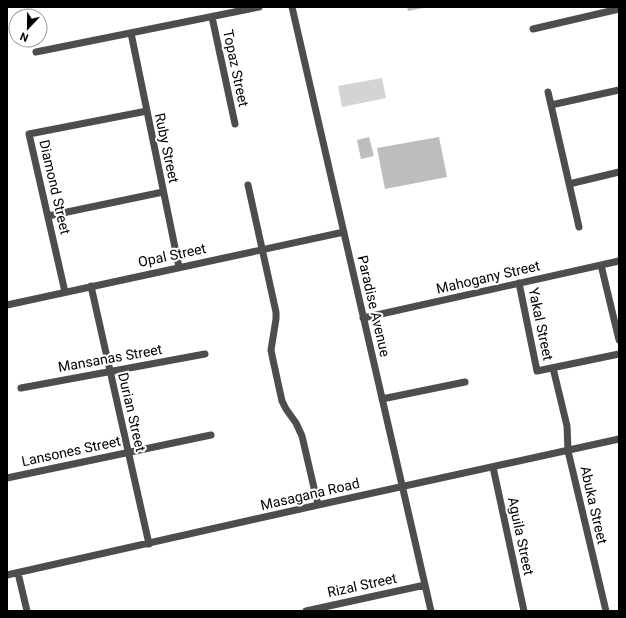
<svg xmlns="http://www.w3.org/2000/svg" width="626" height="618" font-family="Roboto,sans-serif">
	<style>
		.green { fill: #d4d4d4 }
		.building { fill: #bdbdbd }
		.lines { fill: none; stroke-linecap: round; stroke-linejoin: round }
		.minor { stroke: #4d4d4d; stroke-width: 7 }
		.labels { text-anchor: middle; dominant-baseline: central; stroke-width: 4; stroke-linejoin: round; paint-order: stroke }
		.street-label { font-size: 14px; fill: #000; stroke: #fff }
	</style>
	<rect width="100%" height="100%" fill="#fff"/>
	<path class="green" d="M382,78L386,98L342,107L338,86Z"/>
	<path class="building" d="M407,7H423V8L408,11Z
		M369,137L374,156L361,159L357,140Z
		M439,137L447,177L385,189L377,148Z"/>
	<g class="lines">
		<path class="minor" d="M292,7L431,611
			M212,17L235,124
			M533,29L619,9
			M131,33L179,267
			M36,52L259,7
			M548,92L579,227
			M551,105L619,90
			M569,184L619,172
			M248,185L276,312V319L271,350L273,360L282,401L286,409L296,423L302,436L318,505
			M48,216L163,192
			M601,265L619,340
			M519,283L537,371L619,354
			M91,286L149,544
			M65,292L29,134L147,111
			M7,305L344,232
			M363,318L619,261
			M553,368L567,426L568,451L606,611
			M21,388L205,354
			M382,399L465,382
			M493,467L524,611
			M7,478L211,435
			M18,573L27,611
			M7,575L318,505L619,439
			M306,611L425,585"/>
	</g>
	<g class="labels">
		<g class="street-label">
			<text transform="translate(236 68) rotate(78)">Topaz Street</text>
			<text transform="translate(167 148) rotate(78)">Ruby Street</text>
			<text transform="translate(55 187) rotate(77)">Diamond Street</text>
			<text transform="translate(172 255) rotate(-12)">Opal Street</text>
			<text transform="translate(488 277) rotate(-13)">Mahogany Street</text>
			<text transform="translate(374 306) rotate(77)">Paradise Avenue</text>
			<text transform="translate(541 324) rotate(78)">Yakal Street</text>
			<text transform="translate(110 358) rotate(-10)">Mansanas Street</text>
			<text transform="translate(132 412) rotate(77)">Durian Street</text>
			<text transform="translate(71 451) rotate(-12)">Lansones Street</text>
			<text transform="translate(310 494) rotate(-13)">Masagana Road</text>
			<text transform="translate(594 505) rotate(77)">Abuka Street</text>
			<text transform="translate(521 536) rotate(78)">Aguila Street</text>
			<text transform="translate(362 585) rotate(-12)">Rizal Street</text>
		</g>
	</g>
	<rect width="626" height="618" fill="none" stroke="#000000" stroke-width="16"/>
	<g transform="translate(28 28) rotate(202)"><circle r="19" fill="#ffffff" stroke="#999999"/>
	<path d="M0-3L7 15L0 10L-7 15Z" fill="#000000"/>
	<text y="-6" font-size="11" font-weight="bold" text-anchor="middle" fill="#000000">N</text>
	</g>
</svg>
